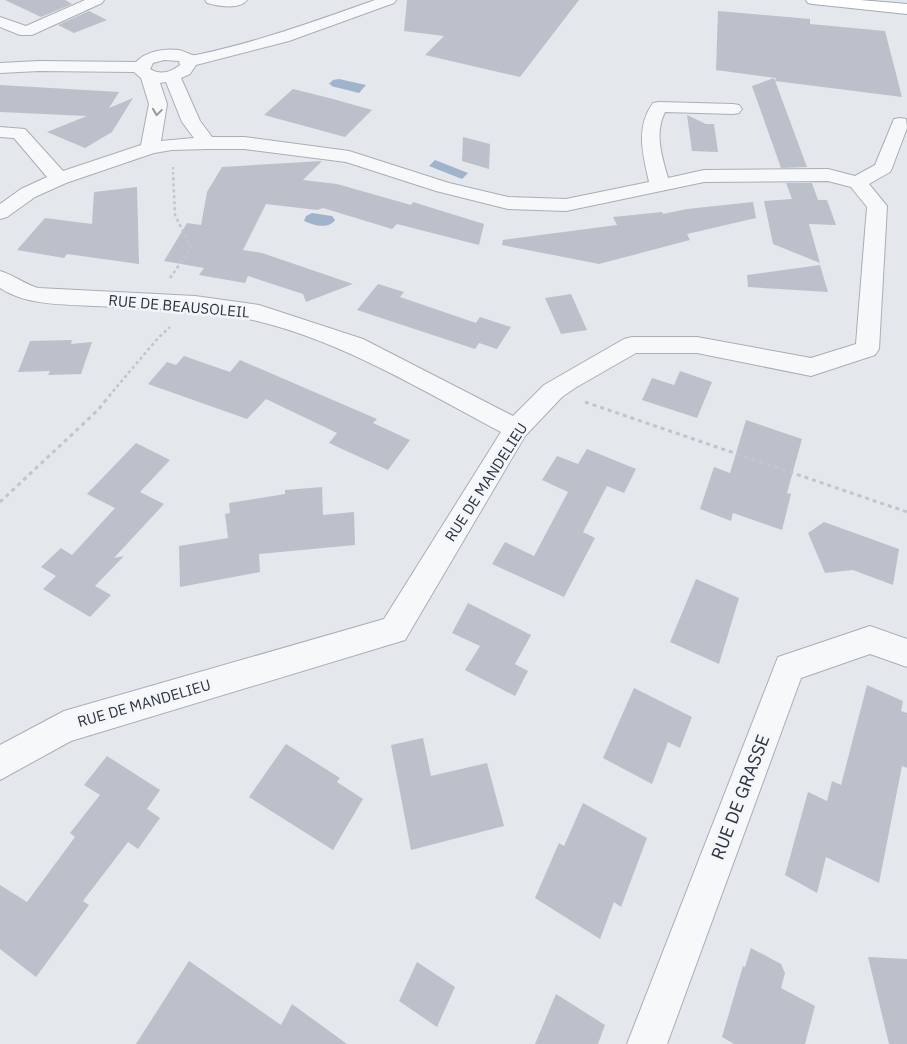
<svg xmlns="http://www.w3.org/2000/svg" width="907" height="1044" font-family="'IBM Plex Sans',sans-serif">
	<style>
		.water { fill: #9fb4cc }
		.building { fill: #bbc0ca }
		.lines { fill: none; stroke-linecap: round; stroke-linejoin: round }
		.minor-casing { stroke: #a9aeb7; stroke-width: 2 }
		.major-casing { stroke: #a3abb8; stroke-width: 2 }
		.path-far2 { stroke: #c2c5cb; stroke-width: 2; stroke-dasharray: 2.5 2.5; stroke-linecap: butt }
		.path-far1 { stroke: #c2c5cb; stroke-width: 2.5; stroke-dasharray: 3 3; stroke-linecap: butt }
		.path { stroke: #c2c5cb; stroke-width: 3; stroke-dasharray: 4 4; stroke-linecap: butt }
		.minor { fill: #f7f8fa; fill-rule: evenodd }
		.major { fill: #fff; fill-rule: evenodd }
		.oneway { stroke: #9196a0 }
		.labels { text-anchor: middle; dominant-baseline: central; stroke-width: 5; stroke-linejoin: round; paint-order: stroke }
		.street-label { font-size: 15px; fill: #2b3445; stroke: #f4f6f9 }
		.near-street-label { font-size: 18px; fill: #2b3445; stroke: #f4f6f9 }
	</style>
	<rect width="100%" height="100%" fill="#e4e7ec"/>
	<path class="water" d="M339,79L366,85L359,93L331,86L332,85L329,84L333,80Z
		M435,160L468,173L462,179L429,166Z
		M312,213L332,216L335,220C328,230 313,225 304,221L306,216Z"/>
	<path class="building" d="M5,0H65L72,4L41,17Z
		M407,0H579L520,77L425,55L444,36L404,31Z
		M89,11L107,20L74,33L58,25Z
		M718,11L810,19V24L885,31L902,97L775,81L776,78L716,70Z
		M774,78L807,167L781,168L752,86Z
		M0,85L119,92L109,108L133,98L112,132L85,148L47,132L87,116L0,112Z
		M293,89L333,99L372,110L345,137L264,115Z
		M687,115L706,124H714L718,152L692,151Z
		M463,137L490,144L489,169L462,161Z
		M322,161L303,180L337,184L411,205L413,202L484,224L479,245L397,224L392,229L323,208L317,210L266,204L243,250L262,253L353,284L306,302L303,294L248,276L245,283L199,275L204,268L164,261L187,223L201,225L207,192L222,167Z
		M786,183H812L818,200H827L836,225L809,224L820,263L773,244L764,201L792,199Z
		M137,187L139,264L67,254L64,258L17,250L45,218L92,224L94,192Z
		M753,202L756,218L687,234L690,240L599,264L502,245L503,240L617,225L613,217L662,212L663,214L687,209Z
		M820,265L828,292L748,287L747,275Z
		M378,284L404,292L400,297L476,323L480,317L511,327L497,349L479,343L475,349L357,310Z
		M571,294L587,330L561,334L545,298Z
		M72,340L71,344L92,342L81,374L48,375L50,371L18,372L30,341Z
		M184,356L230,372L240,360L377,419L373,423L410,440L388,470L329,443L337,433L266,399L247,419L148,384L167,362L176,365Z
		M680,371L712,382L697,418L642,400L652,378L674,385Z
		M746,420L802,439L787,493L791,494L782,530L733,513L731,521L700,509L714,467L730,473Z
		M136,443L170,460L140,492L164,504L114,558L124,556L95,586L111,595L90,617L43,589L56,576L41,567L61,548L72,555L115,508L87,494Z
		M587,449L636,469L624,493L607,486L583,532L595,538L564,597L492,564L505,542L534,556L568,492L542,480L557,456L578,464Z
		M322,487L323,515L354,512L355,545L259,554L260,572L180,587L179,546L228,538L225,514L230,513L229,503L285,494V490Z
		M824,522L899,549L893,585L853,570L825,573L808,533Z
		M696,579L739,598L719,664L670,642Z
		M468,603L531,635L515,664L528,671L515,696L465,670L480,646L452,633Z
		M867,685L903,701L901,711L907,713V768L902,766L879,883L826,857L817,893L785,875L808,792L827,801L832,781L841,785Z
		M634,688L692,717L680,748L668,742L652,784L603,758Z
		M423,738L431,776L487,763L504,826L411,850L391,745Z
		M286,744L340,778L337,782L363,799L333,850L249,797Z
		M107,756L160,790L147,809L160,818L138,849L128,842L83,901L89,905L36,977L0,949V885L27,902L75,837L70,833L100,795L84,785Z
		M583,803L647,838L621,907L614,902L600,939L535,898L559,843L564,846Z
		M751,948L781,964L785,973L781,988L815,1006L805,1044H734L722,1037L743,966L745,967Z
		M868,957L907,959V1044H889Z
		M189,961L281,1025L292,1004L347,1044H136Z
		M417,962L455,987L437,1027L399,1001Z
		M556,994L605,1025L598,1044H535Z"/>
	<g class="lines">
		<g class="minor-casing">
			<path id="minor" d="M85,0H104L102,3L32,35H20L0,27V17L26,26Z
				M205,0H247C239,10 218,6 207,3Z
				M375,0H396L394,3L289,41L196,65L190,74L181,78L200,121L212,137H244L349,151L449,183L508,197L566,199L649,182C643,154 635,128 653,103L659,102L733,104L739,105L742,109L739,113L733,114L665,112C654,133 662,157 668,178L704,170L828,169L855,176L875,165L894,119L900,118L906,119L907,128L892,168L890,172L869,184L887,206L879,349L875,355L811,376L697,353H636L575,388L562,397L525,436L405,640L71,741L0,780V745L64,711L384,619L501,432C423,391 344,342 257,321C208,308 146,309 95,306C63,304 28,306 0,288V271C14,275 24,284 38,288L195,296L259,305L363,339L513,416L544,385L624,339L632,337H697L811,358L856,344L867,207L851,187L828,181L704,182L566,211L508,209L436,191L346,162L244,149H207L172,150L154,153L66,183L35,197L7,217L0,219V204L21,189L47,177L14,138L0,137V127L25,129L63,171L141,145L149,104L141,78L134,72L39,71L0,73V63L39,61L136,62C146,51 165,48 179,50C185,51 191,56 196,55C258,42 316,21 375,0ZM164,60L179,61L180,65C170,73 160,75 150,69L153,63ZM166,82L182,122L194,138L161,141L167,104L160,83Z
				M870,626L907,639V667L870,654L801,678L667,1044H627L778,657Z"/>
		</g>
		<g class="major-casing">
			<path id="major" d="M806,0H860L907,4V14L813,4L808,3Z"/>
		</g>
		<path class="path-far2" d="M173,167V174"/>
		<path class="path-far1" d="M170,278L191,248L175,215L173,173
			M109,396L158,338L170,327"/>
		<path class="path" d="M585,402L907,512
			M0,502L98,410L110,395"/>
		<use href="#minor" class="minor"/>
		<use href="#major" class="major"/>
	</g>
	<defs><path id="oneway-chevron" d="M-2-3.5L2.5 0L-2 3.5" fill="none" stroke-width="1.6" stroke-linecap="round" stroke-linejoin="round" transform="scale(1.25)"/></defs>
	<use class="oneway" href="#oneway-chevron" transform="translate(157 112) rotate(98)"/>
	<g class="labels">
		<g class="street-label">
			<text transform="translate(179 306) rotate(5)">RUE DE BEAUSOLEIL</text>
			<text transform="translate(486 482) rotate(-57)">RUE DE MANDELIEU</text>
			<text transform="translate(144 703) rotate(-16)">RUE DE MANDELIEU</text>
		</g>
		<g class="near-street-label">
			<text transform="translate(740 797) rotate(-69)">RUE DE GRASSE</text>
		</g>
	</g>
</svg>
